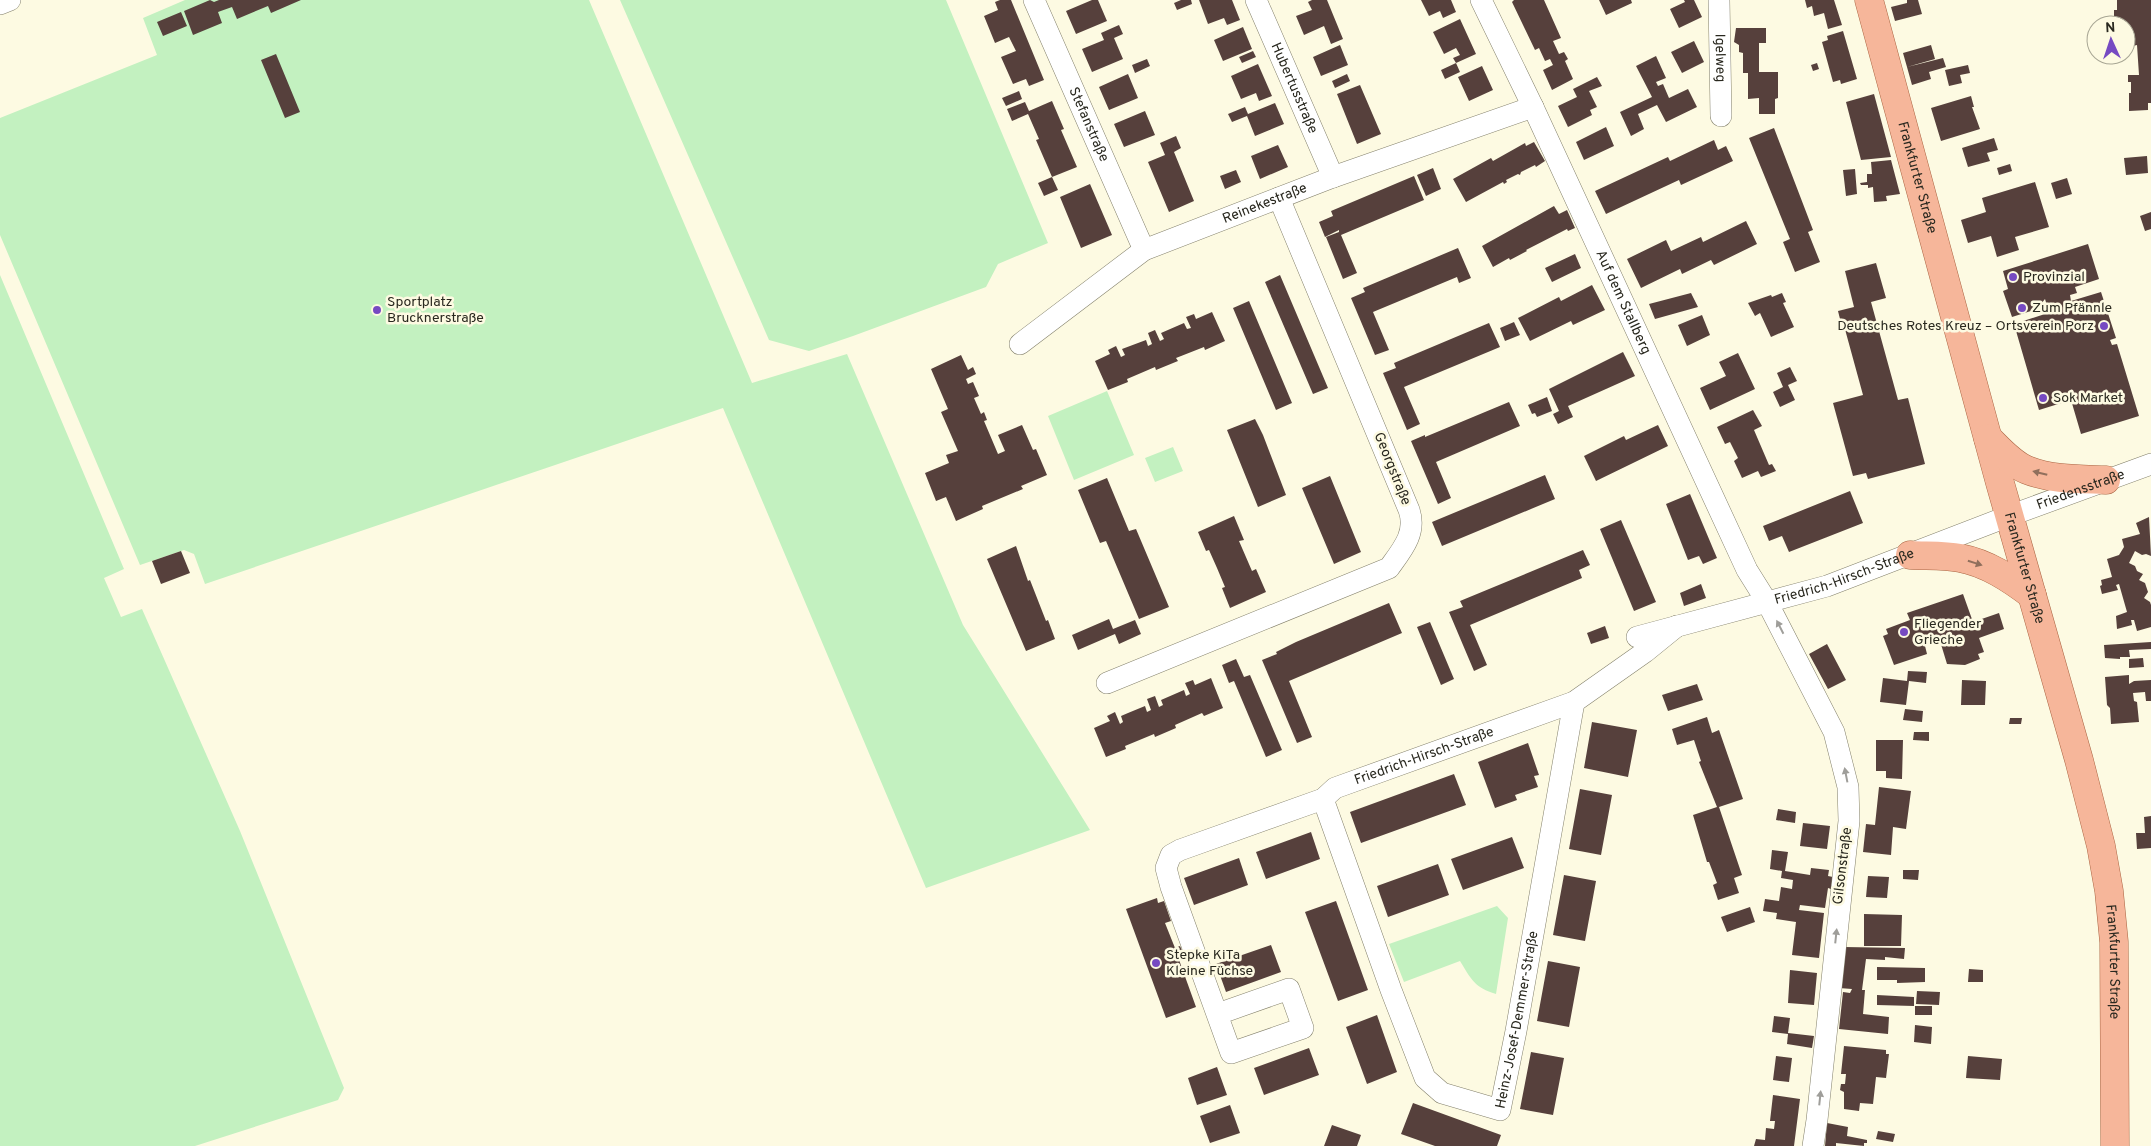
<svg xmlns="http://www.w3.org/2000/svg" width="2151" height="1146" font-family="Overpass,sans-serif">
	<style>
		.green { fill: #c3f1c0 }
		.building { fill: #56403c }
		.lines { fill: none; stroke-linecap: round; stroke-linejoin: round }
		.minor-casing { stroke: #84816c; stroke-width: 22 }
		.primary-casing { stroke: #aa6543; stroke-width: 29 }
		.minor { stroke: #fff; stroke-width: 21 }
		.primary { stroke: #f6b69a; stroke-width: 28 }
		.oneway { fill: #906f5c }
		.oneway2 { fill: #9f9e9a }
		.poi-dot { fill: #764ac2; stroke: #fdfae2; stroke-width: 2 }
		.labels { text-anchor: middle; dominant-baseline: central; stroke-width: 5; stroke-linejoin: round; paint-order: stroke }
		.street-label { font-size: 14px; fill: #29281f; stroke: #fdfae2 }
		.poi-label { font-size: 14px; fill: #29281f; stroke: #fdfae2; text-anchor: start }
	</style>
	<rect width="100%" height="100%" fill="#fdfae2"/>
	<path class="green" d="M185,0H589L752,383L847,354L963,625L1090,830L926,888L723,408L205,584L194,554L184,550L140,565L0,235V118L157,55L143,18Z
		M620,0H946L1048,243L998,264L986,287L853,336L809,351L769,340Z
		M0,275L124,569L104,578L121,617L142,609L240,831L344,1088L338,1100L195,1146H0Z
		M1107,391L1134,455L1074,480L1048,416Z
		M1173,447L1183,471L1155,482L1145,458Z
		M1497,906L1508,918L1496,994C1475,988 1471,979 1460,961L1404,982L1389,944Z"/>
	<path class="building" d="M210,0L214,2L219,0H301L271,13L268,6L237,19L232,7L218,12L222,23L193,35L184,11Z
		M1000,0H1011L1044,80L1029,86L1026,79L1013,84L1001,57L1016,51L1009,37L995,43L984,16L998,10L995,2Z
		M1092,0H1098L1107,21L1076,34L1066,11Z
		M1181,0H1191L1192,4L1177,10L1174,3Z
		M1199,0H1232L1240,20L1227,25L1224,18L1208,24Z
		M1312,0H1327L1343,39L1331,44L1324,26L1304,35L1296,16L1312,10L1308,2Z
		M1421,0H1451L1456,12L1443,18L1440,11L1429,16Z
		M1514,0H1544L1561,38L1553,41L1559,54L1564,52L1568,59L1565,61L1573,79L1552,90L1543,70L1553,65L1550,59L1545,61L1539,48L1535,50L1512,2Z
		M1599,0H1631L1632,3L1606,15Z
		M1684,0H1694L1702,17L1679,28L1670,9L1685,2Z
		M1805,0H1834L1842,25L1828,29L1824,13L1814,16L1812,6L1807,8Z
		M1907,0H1918L1922,14L1895,21L1891,7L1907,3Z
		M2117,0H2151V103H2148V110L2129,111V93H2131V82H2128V75H2139L2137,45L2133,46V34H2130L2129,26L2114,25V10H2117Z
		M181,12L187,26L163,36L157,22Z
		M1460,19L1476,54L1456,63L1453,58L1460,55L1456,48L1444,54L1433,32Z
		M1119,25L1123,34L1114,38L1123,59L1092,72L1082,49L1104,40L1101,33Z
		M1243,27L1252,49L1223,61L1214,40Z
		M1736,28H1766V43H1759V72H1778V98L1775,99V114H1759V98L1748,99V73H1743V53L1739,52V45L1734,42Z
		M1843,31L1857,79L1841,84L1840,80L1833,82L1822,42L1828,40L1827,36Z
		M1694,41L1704,62L1682,73L1671,52Z
		M1340,45L1348,65L1321,76L1313,57Z
		M1931,45L1935,59L1907,67L1903,53Z
		M1253,51L1256,57L1242,63L1239,57Z
		M276,54L300,112L285,118L261,60Z
		M1656,56L1666,78L1656,82L1658,86L1663,84L1669,98L1688,89L1697,107L1666,122L1657,105L1638,114L1644,129L1631,136L1620,112L1652,97L1636,66Z
		M1943,58L1946,67L1929,72L1931,79L1912,85L1907,67Z
		M1147,59L1150,66L1135,73L1132,65Z
		M1456,63L1460,72L1445,79L1441,70Z
		M1817,63L1819,69L1813,71L1811,65Z
		M1258,64L1272,96L1259,101L1256,93L1241,99L1231,76Z
		M1968,65L1970,73L1960,75L1962,83L1949,86L1945,70Z
		M1482,66L1493,90L1469,101L1458,77Z
		M1128,74L1138,98L1109,110L1099,87Z
		M1347,74L1350,81L1335,88L1332,81Z
		M1597,77L1602,86L1589,91L1597,107L1590,110L1592,115L1568,127L1558,106L1577,97L1573,89Z
		M1360,85L1381,134L1357,144L1337,94Z
		M1019,91L1022,99L1006,106L1002,98Z
		M1874,94L1891,157L1861,160L1846,102Z
		M1971,96L1974,107H1972L1980,129L1941,141L1931,108Z
		M1052,101L1064,129L1061,130L1077,167L1052,177L1036,140L1039,139L1028,114L1012,121L1007,109L1025,102L1029,111Z
		M1275,103L1284,124L1255,136L1247,116L1232,122L1228,114L1245,107L1248,114Z
		M1145,111L1155,135L1124,147L1114,124Z
		M1606,127L1614,146L1584,160L1576,142Z
		M1774,128L1813,230L1808,232L1820,262L1795,272L1783,242L1790,239L1749,138Z
		M1176,136L1181,148L1174,152L1194,201L1169,212L1148,162L1165,155L1160,143Z
		M1994,138L1998,150L1987,153L1990,161L1968,167L1962,148Z
		M1714,140L1718,150L1726,146L1733,161L1681,185L1679,180L1606,214L1595,191L1668,157L1670,161Z
		M1534,142L1545,161L1536,167L1535,165L1521,172L1520,175L1518,174L1506,180L1507,182L1504,184L1503,182L1466,202L1453,179L1491,158L1493,161L1525,143L1526,146Z
		M1278,145L1288,167L1260,179L1251,156Z
		M2147,156L2148,173L2126,175L2124,158Z
		M1891,160L1900,194L1886,196L1887,201L1874,202L1873,187L1868,188V185H1861L1860,183L1867,182V174H1872L1871,162Z
		M2010,164L2012,171L1999,175L1997,168Z
		M1433,168L1441,189L1426,196L1417,175Z
		M1855,169L1857,194L1846,196L1843,170Z
		M1236,170L1241,182L1225,189L1220,176Z
		M1414,176L1424,200L1341,235L1357,273L1343,279L1326,237L1339,232V230L1325,237L1319,222L1333,216L1331,211Z
		M1052,177L1058,190L1044,196L1038,183Z
		M2067,178L2072,194L2056,199L2051,183Z
		M2035,182L2049,227L2015,237L2019,250L1997,257L1991,236L1968,243L1961,220L1986,212L1982,198Z
		M1090,184L1112,235L1081,248L1060,197Z
		M1554,206L1559,214L1567,210L1575,228L1568,231L1567,229L1526,250L1527,251L1510,260L1509,258L1493,267L1482,246Z
		M2151,212V229L2145,231L2140,216Z
		M1746,221L1757,244L1714,265L1711,260L1682,274L1680,269L1641,288L1627,259L1666,240L1671,251L1701,237L1703,242Z
		M2088,244L2099,279L2075,287L2077,293L2070,295L2071,301L2101,292L2116,338L2110,340L2112,345L2117,344L2139,416L2081,434L2071,400L2039,410L2014,324L2048,313V309L2045,299L2037,309L2012,317L2003,291L2008,289L2003,271Z
		M1458,248L1471,278L1459,283L1457,277L1373,312L1389,350L1375,355L1351,298L1365,292L1363,288Z
		M1575,254L1581,268L1552,282L1545,268Z
		M1876,263L1886,298L1871,302L1898,400L1908,398L1925,464L1868,479L1866,473L1853,476L1833,403L1863,395L1843,322L1841,323L1838,311L1854,307L1845,271Z
		M1280,275L1328,388L1313,394L1265,282Z
		M1592,285L1605,310L1573,325L1571,321L1530,341L1518,318L1559,297L1561,301Z
		M1691,293L1698,307L1655,319L1649,304Z
		M1782,293L1786,302L1783,303L1794,327L1771,337L1760,313L1755,316L1748,303L1771,295L1772,297Z
		M1249,301L1292,403L1276,410L1233,308Z
		M1212,312L1225,341L1205,350L1204,347L1176,358L1178,361L1156,370L1155,367L1127,379L1128,382L1108,390L1095,361L1110,354L1108,350L1116,346L1121,357L1125,355L1122,349L1146,340L1148,346L1152,344L1148,333L1155,330L1160,341L1164,339L1161,333L1184,323L1187,329L1191,328L1186,317L1194,314L1196,319Z
		M1702,315L1710,335L1687,346L1678,325Z
		M1514,322L1520,335L1505,341L1500,328Z
		M1489,323L1500,347L1404,387L1420,424L1407,430L1383,373L1396,368L1394,363Z
		M1623,352L1635,376L1568,406L1573,417L1558,424L1553,414L1559,411L1549,389Z
		M1738,353L1755,389L1710,410L1700,388L1726,376L1719,362Z
		M961,355L968,370L973,367L976,374L966,379L968,384L973,382L979,396L974,398L981,414L984,412L987,420L984,421L998,454L1005,451L998,435L1022,425L1033,450L1036,449L1047,475L1021,486L1023,489L982,506L983,509L956,521L946,497L936,501L925,473L949,463L946,455L958,451L941,412L948,409L931,369Z
		M1790,367L1797,381L1788,385L1795,400L1780,407L1773,392L1783,387L1777,373Z
		M1547,397L1552,411L1537,417L1535,413L1532,414L1528,405Z
		M1509,402L1520,426L1436,462L1451,498L1438,504L1411,441L1425,435V437Z
		M1753,410L1762,426L1754,430L1769,465L1772,464L1776,471L1761,477L1758,471L1742,478L1734,461L1738,458L1730,442L1725,444L1717,427Z
		M1255,419L1263,435L1286,495L1258,507L1227,430Z
		M1658,425L1668,446L1596,481L1584,456L1624,436L1626,440Z
		M1545,475L1555,499L1442,546L1432,522Z
		M1330,476L1361,552L1334,564L1302,488Z
		M1107,478L1129,531L1136,529L1169,607L1139,619L1106,541L1100,543L1078,490Z
		M1850,491L1863,523L1789,552L1782,536L1769,541L1763,526Z
		M1690,494L1717,558L1703,564L1699,556L1688,560L1666,504Z
		M1234,516L1244,540L1239,541L1252,571L1256,569L1266,592L1230,608L1222,588L1225,587L1217,568L1209,550L1206,551L1198,532Z
		M2149,517L2151,556L2146,554L2142,555L2135,551L2129,563L2135,566L2137,571L2143,574L2139,580L2145,583L2148,592L2144,598L2150,602L2151,605V627L2137,631L2134,620H2131L2132,625L2117,629L2116,616L2127,612L2119,584L2116,585L2118,590L2102,594L2100,586L2102,585L2101,580L2112,577L2107,559L2119,555L2124,547L2122,539L2140,534L2136,523Z
		M1621,520L1656,602L1634,611L1600,529Z
		M1016,546L1028,581L1030,580L1046,621L1048,620L1055,639L1026,651L987,559Z
		M1583,550L1590,565L1579,570L1582,578L1470,625L1487,665L1474,671L1449,612L1463,607L1460,601Z
		M181,551L190,573L161,584L152,561Z
		M1701,584L1706,598L1684,606L1680,593Z
		M1963,594L1973,622L1999,613L2004,629L1979,638L1984,652L1978,654L1980,659L1965,665L1947,664L1940,641L1925,646L1927,654L1894,665L1883,636L1888,634L1886,629L1910,620L1907,613Z
		M1389,603L1402,633L1289,681L1312,737L1297,743L1262,660L1277,654L1276,652L1296,642Z
		M1109,619L1113,629L1135,620L1141,634L1119,644L1115,634L1078,650L1072,635Z
		M1430,622L1454,679L1441,685L1417,627Z
		M1605,626L1609,638L1591,644L1587,633Z
		M2151,642V649L2129,650L2130,657H2120V659L2105,658L2104,645Z
		M1827,644L1846,680L1828,689L1809,654Z
		M2143,658L2144,667L2129,668V659Z
		M1236,659L1244,677L1250,675L1282,750L1266,757L1234,681L1229,683L1222,665Z
		M1908,671L1927,672L1926,683L1909,681L1906,705L1880,702L1883,678L1907,681Z
		M2129,675V684L2134,681L2151,680V701H2146L2145,692L2133,693L2134,701L2137,702L2139,722L2111,724L2110,708L2107,705L2105,677Z
		M1211,678L1223,708L1204,716L1202,713L1175,725L1176,728L1155,737L1154,734L1125,746L1126,749L1106,757L1094,728L1110,721L1107,716L1115,712L1120,724L1123,722L1121,716L1128,713L1145,706L1147,712L1151,710L1147,699L1155,696L1159,707L1163,705L1161,700L1184,690L1186,696L1190,694L1185,683L1193,680L1195,685Z
		M1962,680L1986,681L1985,705H1961Z
		M1697,684L1703,700L1668,711L1662,695Z
		M1905,709L1923,711L1922,722L1903,720Z
		M1707,717L1712,733L1719,730L1743,799L1719,807L1742,875L1734,878L1739,893L1718,900L1713,885L1717,883L1709,862H1707L1693,815L1717,807L1699,762L1701,761L1694,740L1677,745L1672,729Z
		M2010,718H2022L2021,724H2009Z
		M1592,722L1637,730L1628,777L1584,768Z
		M1914,732H1929V741L1913,740Z
		M1876,740H1903L1902,779L1886,778V771H1876Z
		M1528,743L1539,775L1534,776L1538,787L1515,795L1517,800L1495,808L1478,762Z
		M1454,774L1466,805L1361,843L1350,812Z
		M1879,787L1911,791L1906,829L1893,827L1891,855L1863,852L1866,824L1875,825Z
		M1580,789L1612,795L1601,855L1569,849Z
		M1778,809L1796,812L1795,823L1776,820Z
		M2151,816V848L2137,849L2136,833H2145L2144,817Z
		M1803,823L1830,826L1827,849L1800,846Z
		M1311,832L1320,859L1266,879L1256,852Z
		M1512,837L1524,868L1463,890L1451,859Z
		M1772,850L1788,852L1785,871L1810,875L1811,868L1829,870L1828,876L1833,877L1831,889L1828,888L1825,908L1800,905L1799,910L1824,913L1819,958L1792,955L1796,922L1776,919L1777,913L1763,911L1765,899L1779,901L1781,887L1792,889L1793,880L1781,878L1782,871L1770,869Z
		M1239,858L1248,885L1194,905L1184,878Z
		M1438,864L1449,895L1388,917L1377,886Z
		M1903,870H1919L1918,880L1903,879Z
		M1564,875L1596,881L1585,941L1553,935Z
		M1868,876L1889,877L1887,898L1866,897Z
		M1157,898L1158,903L1164,901L1171,921L1165,923L1175,948L1180,946L1184,955L1178,957L1196,1007L1166,1018L1126,909Z
		M1336,901L1368,990L1338,1001L1305,912Z
		M1750,907L1755,922L1727,932L1721,917Z
		M1864,914L1902,915L1901,946H1864Z
		M1271,945L1281,972L1226,992L1216,964Z
		M1844,947L1905,948L1904,959L1885,957V960L1866,959L1862,990H1865L1863,1014L1889,1017L1888,1034L1839,1029L1843,992L1850,993L1852,989L1839,988Z
		M1548,961L1580,967L1569,1027L1537,1021Z
		M1877,967L1925,968V982L1897,983V980H1877Z
		M1969,969L1983,970V982H1968Z
		M1790,970L1817,973L1814,1005L1788,1003Z
		M1917,991L1940,992L1939,1005L1916,1004Z
		M1877,995L1914,997V1006L1877,1005Z
		M1915,1006H1932V1015H1915Z
		M1377,1015L1397,1072L1367,1084L1346,1027Z
		M1774,1016L1790,1018L1788,1033L1814,1036L1812,1048L1787,1044L1788,1034L1772,1032Z
		M1915,1025L1932,1027L1931,1044L1914,1042Z
		M1844,1046L1886,1050V1054H1889L1886,1078L1876,1077L1873,1104L1860,1103L1859,1111L1844,1109V1092L1840,1090L1841,1084H1845L1846,1074H1841Z
		M1309,1048L1319,1075L1264,1095L1254,1068Z
		M1531,1052L1564,1058L1553,1115L1520,1109Z
		M1776,1056L1792,1058L1789,1082L1773,1080Z
		M1968,1056L2002,1059L2000,1080L1966,1078Z
		M1217,1067L1227,1095L1197,1105L1188,1078Z
		M1773,1095L1800,1099L1794,1146H1754L1756,1139L1765,1140L1766,1128L1774,1129L1775,1121H1770Z
		M1413,1103L1501,1135L1497,1146H1435L1401,1134Z
		M1230,1105L1240,1133L1210,1143L1200,1116Z
		M1827,1123L1848,1127L1847,1136L1867,1140V1143H1864V1146L1836,1143V1146H1825Z
		M1332,1125L1361,1135L1357,1146H1324Z
		M1878,1131L1895,1134L1893,1142L1876,1139Z"/>
	<g class="lines">
		<g class="minor-casing">
			<g id="minor">
				<path id="s1" d="M1034,0L1144,250"/>
				<path id="s2" d="M1256,0L1333,177"/>
				<path id="s3" d="M1481,0L1533,107L1747,570L1767,602L1834,732L1848,787L1849,821L1817,1120L1813,1146"/>
				<path id="s4" d="M1719,0L1721,116"/>
				<path d="M0,4L10,0"/>
				<path id="s5" d="M1020,344L1144,250L1333,177L1533,107"/>
				<path id="s6" d="M1637,637L1827,586L2009,516L2151,464"/>
				<path d="M1107,683L1389,568C1402,550 1417,533 1409,510L1279,198"/>
				<path id="s7" d="M1323,799L1391,990L1425,1078L1442,1093L1500,1110L1516,1031L1574,702"/>
				<path id="s8" d="M1218,1014L1289,989L1303,1028L1231,1053L1171,887L1166,868L1171,855L1180,850L1323,799L1335,788L1574,702L1645,652L1677,626"/>
			</g>
		</g>
		<g class="primary-casing">
			<g id="primary">
				<path id="s9" d="M1869,0L2000,483L2079,760L2101,846L2109,891L2114,942L2115,1146"/>
				<path d="M1988,438C1999,449 2012,464 2027,470C2052,480 2080,479 2106,480"/>
				<path d="M1910,555C1926,556 1944,555 1960,558C1987,563 2011,579 2032,595"/>
			</g>
		</g>
		<use href="#minor" class="minor"/>
		<use href="#primary" class="primary"/>
	</g>
	<defs><path id="oneway-solid" d="M-6-.8H1V-3.2L6.5 0L1 3.2V.8H-6Z" transform="scale(1.25)"/></defs>
	<g class="oneway">
		<use href="#oneway-solid" transform="translate(2040 473) rotate(-166)"/>
		<use href="#oneway-solid" transform="translate(1975 563) rotate(18)"/>
	</g>
	<g class="oneway2">
		<use href="#oneway-solid" transform="translate(1780 627) rotate(-117)"/>
		<use href="#oneway-solid" transform="translate(1846 775) rotate(-101)"/>
		<use href="#oneway-solid" transform="translate(1836 936) rotate(-84)"/>
		<use href="#oneway-solid" transform="translate(1820 1098) rotate(-84)"/>
	</g>
	<g class="poi-dot">
		<circle cx="2013" cy="277" r="5"/>
		<circle cx="2022" cy="308" r="5"/>
		<circle cx="377" cy="310" r="5"/>
		<circle cx="2104" cy="326" r="5"/>
		<circle cx="2043" cy="398" r="5"/>
		<circle cx="1904" cy="632" r="5"/>
		<circle cx="1156" cy="963" r="5"/>
	</g>
	<g class="labels">
		<g class="street-label">
			<text stroke="none"><textPath href="#s4" startOffset="58">Igelweg</textPath></text>
			<text stroke="none"><textPath href="#s2" startOffset="96">Hubertusstraße</textPath></text>
			<text stroke="none"><textPath href="#s1" startOffset="136">Stefanstraße</textPath></text>
			<text stroke="none"><textPath href="#s9" startOffset="184">Frankfurter Straße</textPath></text>
			<text stroke="none"><textPath href="#s5" startOffset="285">Reinekestraße</textPath></text>
			<text stroke="none"><textPath href="#s3" startOffset="334">Auf dem Stallberg</textPath></text>
			<text transform="translate(1392 469) rotate(68)">Georgstraße</text>
			<text stroke="none"><textPath href="#s6" startOffset="468">Friedensstraße</textPath></text>
			<text stroke="none"><textPath href="#s9" startOffset="589">Frankfurter Straße</textPath></text>
			<text stroke="none"><textPath href="#s6" startOffset="216">Friedrich-Hirsch-Straße</textPath></text>
			<text stroke="none"><textPath href="#s8" startOffset="676">Friedrich-Hirsch-Straße</textPath></text>
			<text transform="translate(1843 866) rotate(-83)">Gilsonstraße</text>
			<text stroke="none"><textPath href="#s9" startOffset="994">Frankfurter Straße</textPath></text>
			<text stroke="none"><textPath href="#s7" startOffset="472">Heinz-Josef-Demmer-Straße</textPath></text>
		</g>
		<g class="poi-label">
			<text x="2023" y="277">Provinzial</text>
			<text x="387" y="302">Sportplatz<tspan x="387" dy="16">Brucknerstraße</tspan></text>
			<text x="2032" y="308">Zum Pfännle</text>
			<text x="2094" y="326" text-anchor="end">Deutsches Rotes Kreuz – Ortsverein Porz</text>
			<text x="2053" y="398">Sok Market</text>
			<text x="1914" y="624">Fliegender<tspan x="1914" dy="16">Grieche</tspan></text>
			<text x="1166" y="955">Stepke KiTa<tspan x="1166" dy="16">Kleine Füchse</tspan></text>
		</g>
	</g>
	<g transform="translate(2111 40) rotate(357)"><circle r="24" fill="#fdfae2" stroke="#a8a694"/>
	<path d="M0-4L9 19L0 12L-9 19Z" fill="#764ac2"/>
	<text y="-8" font-size="14" font-weight="bold" text-anchor="middle" fill="#29281f">N</text>
	</g>
</svg>
